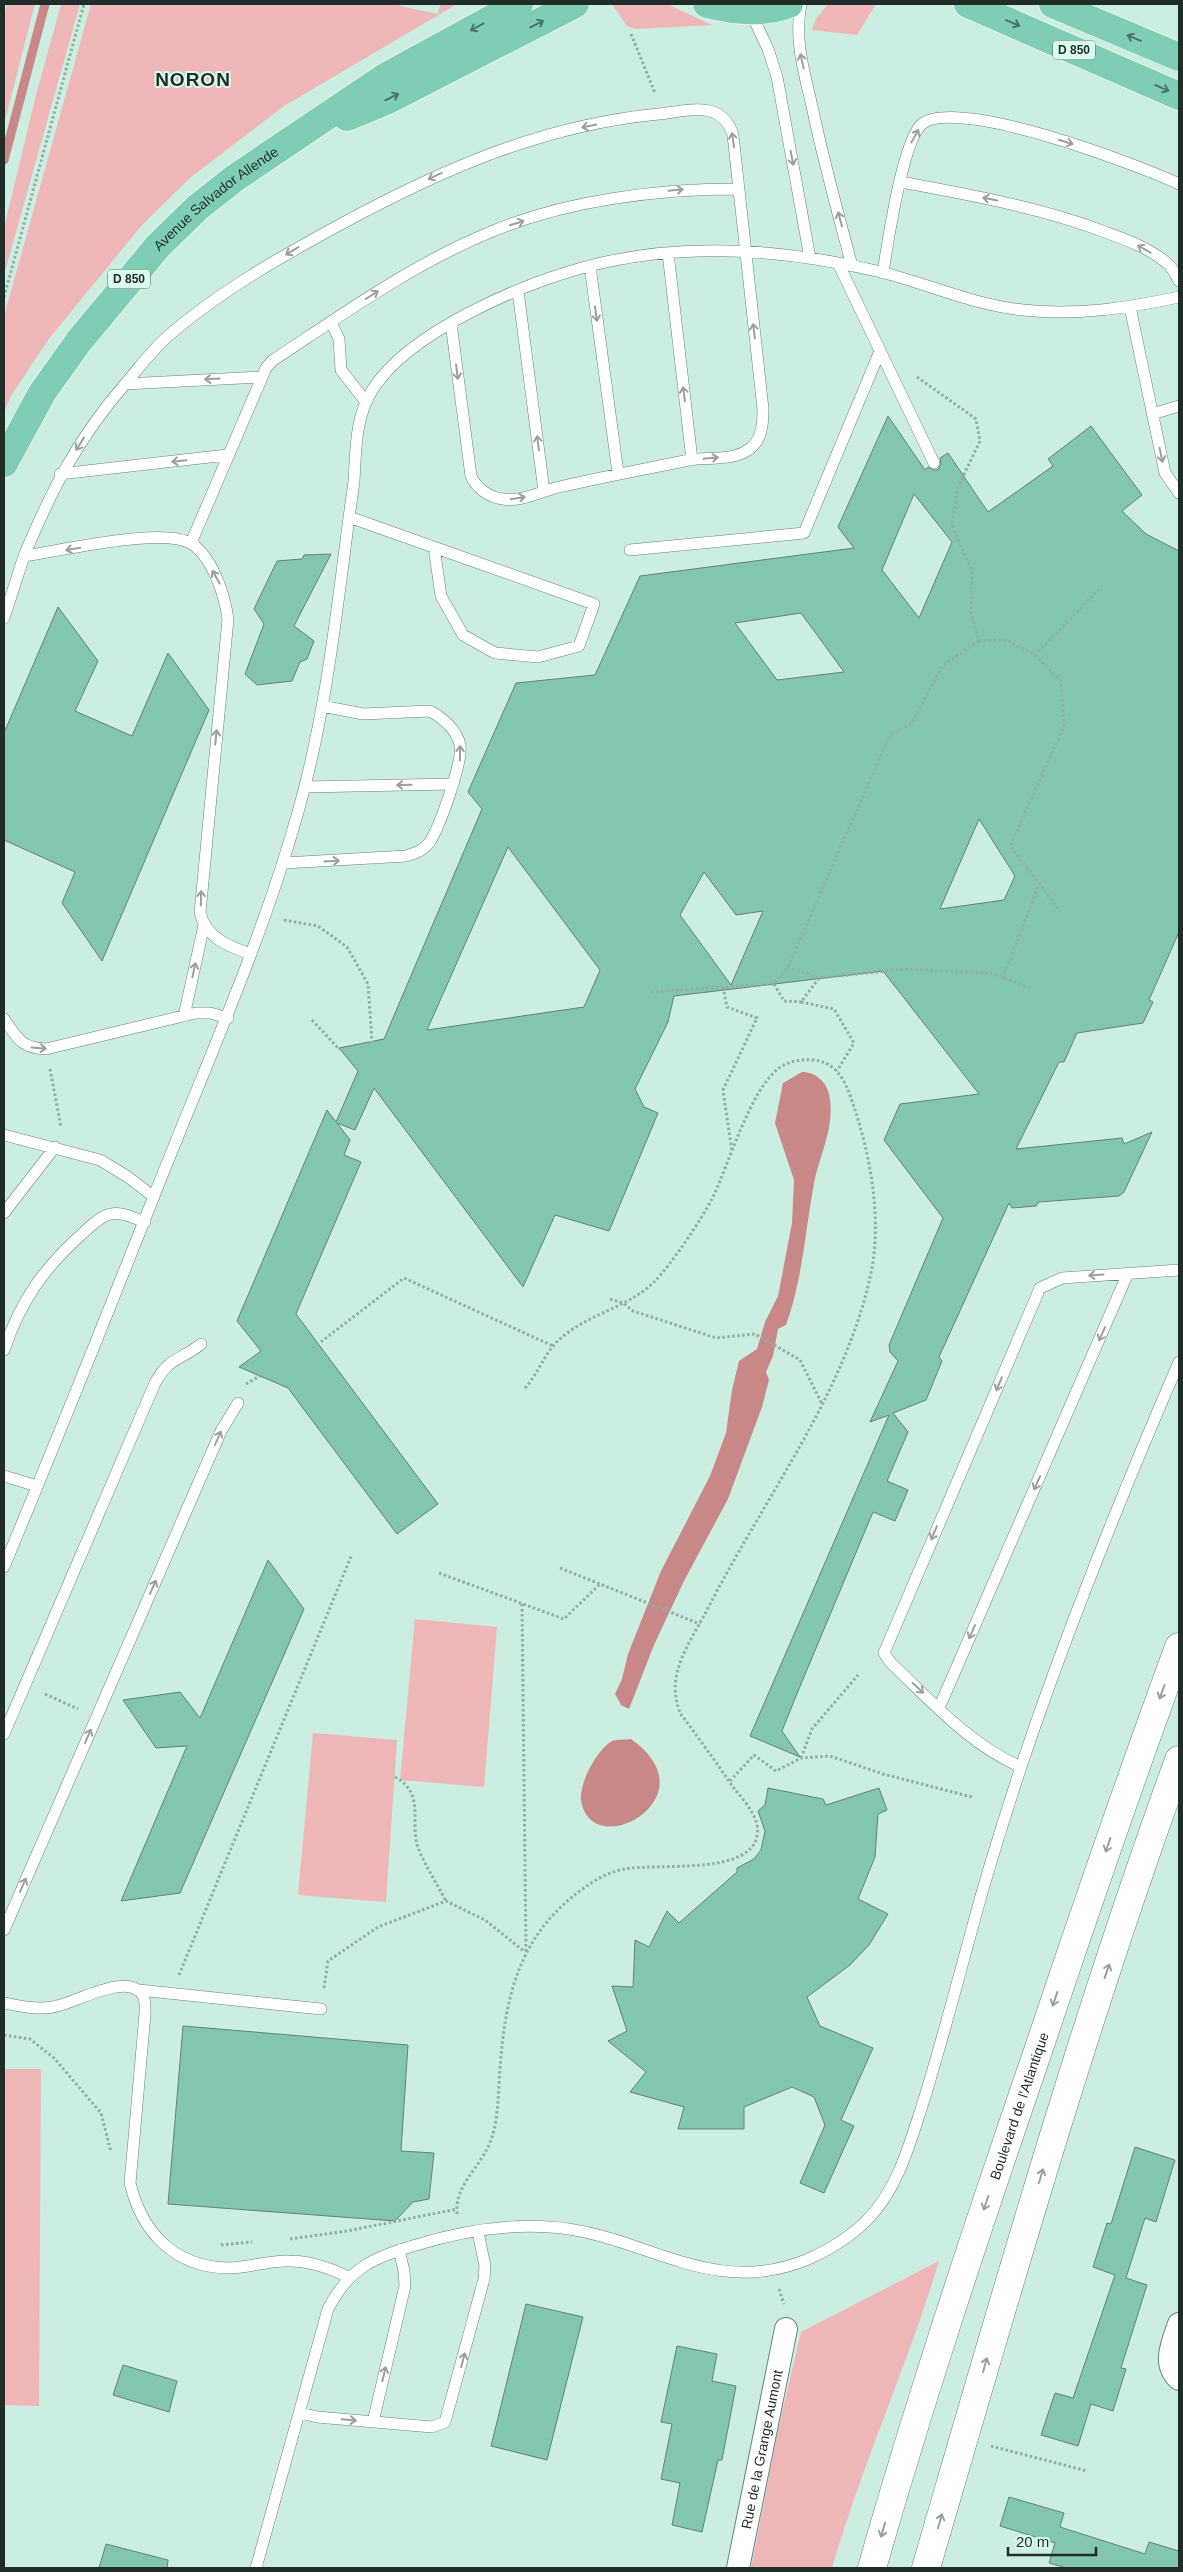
<svg xmlns="http://www.w3.org/2000/svg" width="1183" height="2572" font-family="Helvetica,sans-serif">
	<style>
		.green { fill: #eeb6b6 }
		.water { fill: #c98888 }
		.lines { fill: none; stroke-linecap: round; stroke-linejoin: round }
		.stream { stroke: #c98888; stroke-width: 9 }
		.building { fill: #81c6ad; stroke: #628275; fill-rule: evenodd }
		.lane-casing { stroke: #648478; stroke-width: 12 }
		.street-casing { stroke: #648478; stroke-width: 24 }
		.secondary-casing { stroke: #648478; stroke-width: 29 }
		.primary-casing { stroke: #fff; stroke-width: 29 }
		.path { stroke: #92ada2; stroke-width: 3; stroke-dasharray: 2.5 2.5; stroke-linecap: butt }
		.lane { stroke: #fff; stroke-width: 11 }
		.street { stroke: #fff; stroke-width: 22 }
		.secondary { stroke: #fff; stroke-width: 28 }
		.primary { stroke: #7fcdb7; stroke-width: 28 }
		.oneway { stroke: #4a7468 }
		.oneway2 { stroke: #9aa09e }
		.labels { text-anchor: middle; dominant-baseline: central; stroke-width: 4; stroke-linejoin: round; paint-order: stroke }
		.shield { fill: #d9fced; stroke: #576a62; stroke-width: 1 }
		.shield-label { font-size: 12px; font-weight: bold; fill: #1f2c27 }
		.street-label { font-size: 14px; fill: #1f2c27; stroke: #d9fced }
		.district-label { font-size: 19px; font-weight: bold; letter-spacing: 1px; fill: #1f2c27; stroke: #d9fced }
	</style>
	<rect width="100%" height="100%" fill="#cceee0"/>
	<path class="green" d="M7,4H35L4,124V16Z
		M61,4H80L4,275V228L36,95Z
		M91,4H391L438,14L440,4H457L284,106L191,177L142,225L48,340L11,396L4,412V316Z
		M612,4H667L712,25L636,29L627,26Z
		M828,4H876L857,35L812,30L816,19Z
		M415,1619L497,1627L484,1787L400,1780Z
		M313,1733L397,1740L386,1902L298,1895Z
		M4,2069H41L39,2406L4,2405Z
		M939,2261C908,2365 862,2464 832,2568H751L780,2421L801,2332Z"/>
	<path class="water" d="M802,1072C815,1072 826,1081 829,1094C836,1126 820,1153 814,1183C805,1231 803,1278 786,1325L778,1329L773,1356L766,1372L769,1380L762,1407L728,1499L684,1581L654,1645L629,1709L621,1705L615,1694L622,1679L628,1654L661,1571L710,1476L726,1433L732,1390L739,1361L757,1349L765,1322L778,1296L792,1223L794,1180L775,1123L783,1083Z
		M631,1739C656,1756 671,1783 649,1808C630,1830 587,1838 581,1800C579,1783 597,1750 612,1741C617,1739 626,1740 631,1739Z"/>
	<g class="lines">
		<path class="stream" d="M4,160L45,4"/>
	</g>
	<path class="building" d="M888,416L925,470L928,467L933,470H938L941,464L940,458L948,453L988,512L1053,466L1048,459L1091,426L1142,495L1122,511L1146,534L1179,551V932L1149,1000L1153,1002L1143,1023L1077,1033L1064,1062H1059L1016,1149L1122,1138L1124,1144L1152,1132L1124,1192L1119,1196L1039,1202L1036,1206L1012,1208L1009,1203L939,1357L942,1361L926,1400L893,1413L908,1432L887,1481L908,1490L895,1521L873,1512L796,1696L782,1731L800,1757L750,1736L889,1415L870,1422L898,1361L890,1352L889,1345L943,1218L884,1140L900,1104L979,1094L883,971L674,996L668,1022L635,1089L644,1107L658,1113L609,1231L555,1215L523,1287L374,1088L355,1130L337,1123L350,1140L344,1155L361,1162L296,1314L438,1504L397,1534L288,1388L239,1367L261,1351L237,1321L327,1110L336,1122L358,1071L339,1048L384,1039L482,809L468,792L516,683L595,675L640,576L854,548L838,527ZM914,494L952,542L919,618L882,570ZM801,613L844,672L777,680L735,623ZM979,819L1015,876L1004,900L940,909ZM508,847L600,970L584,1007L427,1030ZM704,872L736,915L763,911L731,985L680,915Z
		M331,554L294,626L314,641L307,659L300,662L292,681L257,685L245,674L264,624L254,609L277,561L302,559L304,555Z
		M58,607L98,661L75,711L132,736L168,653L209,710L102,961L62,903L75,872L4,840V733Z
		M268,1560L304,1609L180,1893L121,1901L187,1746L156,1748L123,1700L180,1692L200,1718Z
		M768,1788L823,1799L826,1805L879,1788L887,1810L878,1814L875,1857L858,1899L888,1914L869,1945L850,1965L807,1997L820,2026L873,2048L841,2120L854,2126L824,2193L800,2183L825,2125L814,2097L792,2087L744,2107V2129H678L684,2107L630,2092L646,2072L608,2041L627,2031L612,1986L633,1987L635,1940L649,1947L667,1911L679,1923L737,1872V1868L754,1859L761,1850L765,1831L758,1811L765,1805Z
		M183,2026L408,2045L401,2151L434,2153L429,2199L413,2202L395,2221L168,2204Z
		M1135,2147L1175,2160L1156,2222L1145,2218L1126,2278L1147,2285L1121,2368L1126,2369L1113,2411L1091,2404L1078,2446L1041,2435L1055,2393L1073,2398L1115,2275L1093,2267L1107,2223L1111,2224Z
		M526,2304L583,2317L547,2460L491,2446Z
		M677,2346L717,2354L712,2381L736,2386L722,2460H718L702,2532L672,2525L680,2483L661,2479L672,2424L661,2422Z
		M123,2365L177,2381L169,2412L113,2395Z
		M1009,2497L1064,2513L1060,2527L1145,2554L1149,2542L1179,2551V2568H1066L1049,2563L1055,2543L1000,2526Z
		M106,2544L168,2560L167,2568H99Z"/>
	<g class="lines">
		<g class="lane-casing">
			<path id="lane" d="M801,4C794,39 804,72 812,106C823,160 838,213 852,266
				M750,11L768,49L777,77L810,258
				M901,182C970,195 1039,207 1105,232C1127,240 1152,249 1169,265C1173,269 1176,276 1179,281
				M668,253L692,460
				M838,263L934,463
				M590,266L618,473
				M883,273C887,246 903,139 922,124C958,96 1138,165 1179,184
				M518,291L544,491
				M1130,307L1165,473L1179,493
				M331,322L339,339L341,370L366,402
				M125,384C139,368 152,350 168,336C220,291 282,256 343,223C443,169 543,125 659,114C687,111 722,99 733,135L763,409C763,424 762,441 748,450C732,461 707,457 689,460C645,469 602,477 559,487C541,491 522,502 503,499C490,498 476,488 471,476L451,323
				M1152,414L1179,406
				M60,474L227,455
				M349,517C431,546 512,575 594,604L579,646L538,657L495,653L463,635L441,596L434,547
				M191,543L266,368L272,361C343,314 414,263 493,231C568,200 658,189 738,189
				M630,550L804,533L880,351
				M24,556C52,489 77,440 125,384L261,377
				M4,618L24,556C59,551 161,527 190,543C212,555 225,596 228,619L200,913C207,938 227,946 251,954
				M305,787L452,784
				M284,863L406,856C415,853 423,851 429,843C439,829 463,762 460,745C457,730 443,718 430,711L363,714L322,706
				M184,1016L204,925
				M4,1019C17,1038 21,1048 46,1049L196,1013H210L228,1018
				M4,1135L100,1160L128,1177L154,1197
				M4,1213L55,1147
				M4,1350C21,1300 44,1268 83,1233C90,1227 98,1218 107,1215C119,1210 134,1218 145,1222
				M4,1476L37,1486
				M4,1567C55,1444 105,1320 154,1196C204,1069 261,944 298,812C324,721 335,626 347,533C349,515 352,498 354,481C356,449 355,417 373,389C410,331 524,283 589,266C685,241 785,249 881,272C928,284 974,305 1023,310C1076,316 1127,308 1179,297
				M939,1708L1128,1273
				M4,1734L155,1383C170,1356 180,1361 201,1344
				M1021,1767C970,1745 931,1701 891,1663L884,1653L1040,1288L1062,1278L1179,1270
				M4,1930L221,1431L238,1403
				M139,1990L321,2009
				M4,2003C20,2006 36,2010 53,2007C74,2004 129,1970 143,1996C146,2001 145,2008 145,2014L130,2183C142,2233 175,2267 228,2268C249,2268 269,2260 289,2261C310,2261 330,2268 348,2277
				M301,2413L317,2417L432,2427L445,2422L484,2279L485,2266L478,2232
				M373,2422L405,2286L404,2271L399,2250
				M256,2568L328,2309C349,2268 374,2257 416,2245C458,2232 506,2224 550,2227C643,2233 709,2299 806,2260C829,2250 852,2236 869,2218C898,2188 910,2143 923,2103C941,2045 956,1987 972,1929C986,1876 1003,1822 1020,1770C1066,1632 1121,1496 1179,1362"/>
		</g>
		<g class="street-casing">
			<g id="street">
				<path d="M1179,2324C1173,2342 1162,2364 1179,2379"/>
				<path id="s1" d="M738,2568L786,2329"/>
			</g>
		</g>
		<g class="secondary-casing">
			<g id="secondary">
				<path id="s2" d="M872,2568C922,2393 980,2220 1039,2048C1084,1914 1130,1780 1179,1647"/>
				<path d="M926,2568C1005,2297 1082,2026 1179,1760"/>
			</g>
		</g>
		<g class="primary-casing">
			<g id="primary">
				<path d="M707,4C734,11 763,14 789,4"/>
				<path d="M968,4L1179,96"/>
				<path d="M1053,4L1179,57"/>
				<path d="M347,117L388,100L575,4"/>
				<path id="s3" d="M4,463L42,393L79,341L158,246L197,208L235,178L385,77L519,4"/>
			</g>
		</g>
		<path class="path" d="M631,34L655,93
			M4,297L84,4
			M917,377L976,419L980,441L958,487L952,525L972,571L971,614L979,641L1007,640L1035,655L1102,586
			M1035,655L1061,681L1064,726L1010,846L1060,911
			M284,920L318,926L347,947L368,984L372,1042
			M788,967L890,735L912,723L942,666L979,641
			M819,978L801,1002L834,1009L854,1043L837,1071
			M1003,978L1039,884
			M774,984L784,1001L801,1002
			M723,987L727,1007L757,1018L723,1090L732,1152
			M651,992L774,984L788,967L819,978L906,969L991,973L1031,988
			M312,1020L340,1050
			M50,1069L61,1127
			M610,1299L623,1303L633,1311L716,1338L755,1334L800,1360L822,1404
			M313,1348L404,1278L553,1346
			M246,1384L260,1376
			M560,1568L700,1624
			M439,1573L564,1619L600,1584
			M522,1604L526,1952
			M45,1694L78,1709
			M801,1758L812,1729L858,1675
			M395,1777C427,1794 408,1825 419,1850C426,1867 437,1884 446,1901
			M730,1781L754,1755L776,1771L801,1758L830,1756L883,1774L972,1797
			M179,1975L352,1554
			M324,1988L328,1961L378,1927L446,1901L485,1920L525,1952
			M4,2035L30,2039L54,2058L101,2113L111,2152
			M457,2214C454,2185 482,2166 491,2140C499,2118 498,2091 500,2069C505,1995 520,1933 584,1888C596,1879 611,1871 625,1869C656,1863 743,1875 756,1840C758,1834 758,1827 756,1821C752,1809 741,1797 733,1787C716,1762 698,1737 680,1713C676,1701 674,1691 676,1678C680,1655 694,1634 705,1614C741,1543 785,1477 821,1407C843,1364 863,1315 872,1268C881,1217 871,1159 855,1110C848,1088 840,1062 813,1060C801,1059 789,1061 779,1068C750,1090 729,1164 712,1199C701,1220 671,1265 654,1282C628,1308 586,1314 559,1340C544,1353 539,1373 525,1388
			M290,2239L347,2231L457,2209
			M221,2245L252,2242
			M779,2289L784,2304
			M991,2446L1087,2471"/>
		<use href="#lane" class="lane"/>
		<use href="#street" class="street"/>
		<use href="#secondary" class="secondary"/>
		<use href="#primary" class="primary"/>
	</g>
	<defs><path id="oneway-shaft" d="M-6 0H5M1.5-3L5.5 0L1.5 3" fill="none" stroke-width="1.6" stroke-linecap="round" stroke-linejoin="round" transform="scale(1.25)"/></defs>
	<g class="oneway">
		<use href="#oneway-shaft" transform="translate(1013 23) rotate(23)"/>
		<use href="#oneway-shaft" transform="translate(537 24) rotate(-27)"/>
		<use href="#oneway-shaft" transform="translate(477 27) rotate(151)"/>
		<use href="#oneway-shaft" transform="translate(1134 38) rotate(-157)"/>
		<use href="#oneway-shaft" transform="translate(1162 88) rotate(24)"/>
		<use href="#oneway-shaft" transform="translate(392 97) rotate(-26)"/>
	</g>
	<g class="oneway2">
		<use href="#oneway-shaft" transform="translate(802 61) rotate(-102)"/>
		<use href="#oneway-shaft" transform="translate(589 126) rotate(169)"/>
		<use href="#oneway-shaft" transform="translate(915 136) rotate(-61)"/>
		<use href="#oneway-shaft" transform="translate(733 140) rotate(-98)"/>
		<use href="#oneway-shaft" transform="translate(1066 142) rotate(18)"/>
		<use href="#oneway-shaft" transform="translate(792 158) rotate(79)"/>
		<use href="#oneway-shaft" transform="translate(435 176) rotate(155)"/>
		<use href="#oneway-shaft" transform="translate(676 190) rotate(-6)"/>
		<use href="#oneway-shaft" transform="translate(990 199) rotate(-168)"/>
		<use href="#oneway-shaft" transform="translate(840 219) rotate(-105)"/>
		<use href="#oneway-shaft" transform="translate(517 223) rotate(-17)"/>
		<use href="#oneway-shaft" transform="translate(1144 249) rotate(-151)"/>
		<use href="#oneway-shaft" transform="translate(292 251) rotate(149)"/>
		<use href="#oneway-shaft" transform="translate(372 295) rotate(-32)"/>
		<use href="#oneway-shaft" transform="translate(596 314) rotate(82)"/>
		<use href="#oneway-shaft" transform="translate(754 331) rotate(-97)"/>
		<use href="#oneway-shaft" transform="translate(457 372) rotate(83)"/>
		<use href="#oneway-shaft" transform="translate(212 379) rotate(177)"/>
		<use href="#oneway-shaft" transform="translate(684 394) rotate(-97)"/>
		<use href="#oneway-shaft" transform="translate(538 443) rotate(-97)"/>
		<use href="#oneway-shaft" transform="translate(80 444) rotate(122)"/>
		<use href="#oneway-shaft" transform="translate(1161 455) rotate(78)"/>
		<use href="#oneway-shaft" transform="translate(711 458) rotate(-6)"/>
		<use href="#oneway-shaft" transform="translate(179 461) rotate(174)"/>
		<use href="#oneway-shaft" transform="translate(518 498) rotate(-10)"/>
		<use href="#oneway-shaft" transform="translate(73 549) rotate(171)"/>
		<use href="#oneway-shaft" transform="translate(216 577) rotate(-119)"/>
		<use href="#oneway-shaft" transform="translate(216 737) rotate(-84)"/>
		<use href="#oneway-shaft" transform="translate(460 753) rotate(-89)"/>
		<use href="#oneway-shaft" transform="translate(404 785) rotate(179)"/>
		<use href="#oneway-shaft" transform="translate(332 861) rotate(-3)"/>
		<use href="#oneway-shaft" transform="translate(201 898) rotate(-89)"/>
		<use href="#oneway-shaft" transform="translate(194 970) rotate(-78)"/>
		<use href="#oneway-shaft" transform="translate(39 1048) rotate(4)"/>
		<use href="#oneway-shaft" transform="translate(1096 1275) rotate(176)"/>
		<use href="#oneway-shaft" transform="translate(1102 1334) rotate(114)"/>
		<use href="#oneway-shaft" transform="translate(999 1384) rotate(113)"/>
		<use href="#oneway-shaft" transform="translate(218 1438) rotate(-66)"/>
		<use href="#oneway-shaft" transform="translate(1037 1483) rotate(114)"/>
		<use href="#oneway-shaft" transform="translate(934 1533) rotate(113)"/>
		<use href="#oneway-shaft" transform="translate(153 1587) rotate(-66)"/>
		<use href="#oneway-shaft" transform="translate(972 1632) rotate(114)"/>
		<use href="#oneway-shaft" transform="translate(918 1688) rotate(43)"/>
		<use href="#oneway-shaft" transform="translate(1162 1692) rotate(110)"/>
		<use href="#oneway-shaft" transform="translate(88 1736) rotate(-66)"/>
		<use href="#oneway-shaft" transform="translate(1108 1845) rotate(109)"/>
		<use href="#oneway-shaft" transform="translate(23 1885) rotate(-66)"/>
		<use href="#oneway-shaft" transform="translate(1107 1971) rotate(-71)"/>
		<use href="#oneway-shaft" transform="translate(1055 1999) rotate(109)"/>
		<use href="#oneway-shaft" transform="translate(1041 2176) rotate(-73)"/>
		<use href="#oneway-shaft" transform="translate(986 2203) rotate(109)"/>
		<use href="#oneway-shaft" transform="translate(463 2360) rotate(-75)"/>
		<use href="#oneway-shaft" transform="translate(985 2365) rotate(-74)"/>
		<use href="#oneway-shaft" transform="translate(384 2374) rotate(-77)"/>
		<use href="#oneway-shaft" transform="translate(349 2420) rotate(5)"/>
		<use href="#oneway-shaft" transform="translate(940 2521) rotate(-74)"/>
		<use href="#oneway-shaft" transform="translate(883 2530) rotate(106)"/>
	</g>
	<g class="labels">
		<g class="shield">
			<rect x="1053" y="40.5" width="42" height="19" rx="4"/>
			<rect x="108" y="269.5" width="42" height="19" rx="4"/>
		</g>
		<g class="shield-label">
			<text x="1074" y="50">D 850</text>
			<text x="129" y="279">D 850</text>
		</g>
		<g class="street-label">
			<text stroke="none"><textPath href="#s3" startOffset="342">Avenue Salvador Allende</textPath></text>
			<text stroke="none"><textPath href="#s2" startOffset="485">Boulevard de l'Atlantique</textPath></text>
			<text stroke="none"><textPath href="#s1" startOffset="121">Rue de la Grange Aumont</textPath></text>
		</g>
		<g class="district-label">
			<text x="193" y="79">NORON</text>
		</g>
	</g>
	<rect width="1183" height="2572" fill="none" stroke="#1f2c27" stroke-width="10"/>
	<path d="M1008 2547v8h88v-8" fill="none" stroke="#1f2c27" stroke-width="2.5"/>
	<text x="1016" y="2547" font-size="15" fill="#1f2c27" stroke="#d9fced" stroke-width="4" paint-order="stroke">20 m</text>
</svg>
